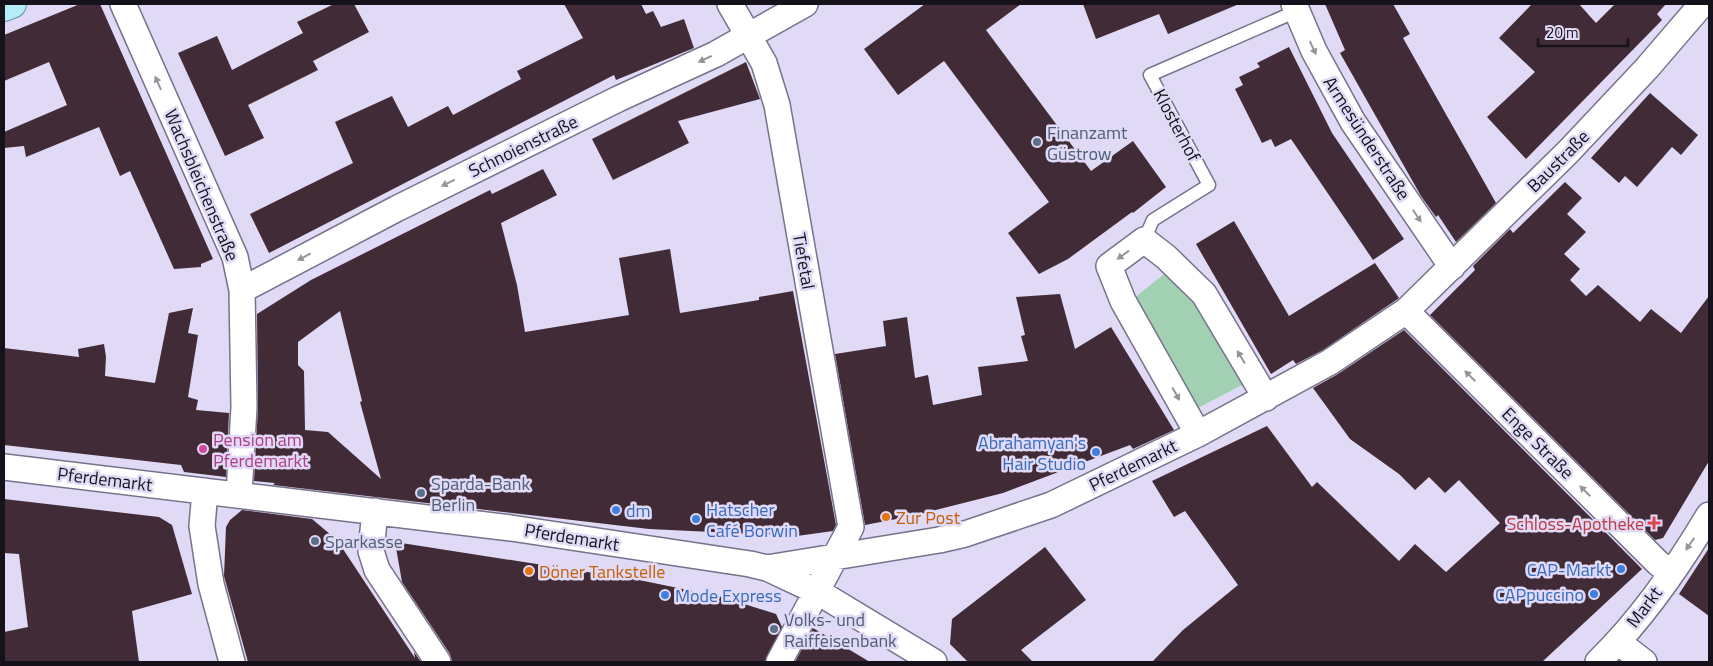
<svg xmlns="http://www.w3.org/2000/svg" width="1713" height="666" font-family="'Titillium Web',sans-serif">
	<style>
		.green { fill: #a1d0b2 }
		.building { fill: #412b36; fill-rule: evenodd }
		.lines { fill: none; stroke-linecap: round; stroke-linejoin: round }
		.lane-casing { stroke: #77728b; stroke-width: 15 }
		.street-casing { stroke: #77728b; stroke-width: 28 }
		.primary-casing { stroke: #5e96a8; stroke-width: 30 }
		.lane { stroke: #fff; stroke-width: 12 }
		.street { stroke: #fff; stroke-width: 25 }
		.primary { stroke: #b6ebf8; stroke-width: 28 }
		.oneway { fill: #969499 }
		.service-dot { fill: #5c6f8a; stroke: #e0daf6; stroke-width: 2 }
		.hotel-dot { fill: #d1479c; stroke: #e0daf6; stroke-width: 2 }
		.shop-dot { fill: #3f7fe0; stroke: #e0daf6; stroke-width: 2 }
		.food-dot { fill: #e8710a; stroke: #e0daf6; stroke-width: 2 }
		.health-dot { fill: #e0444e; stroke: #e0daf6; stroke-width: 2 }
		.labels { text-anchor: middle; dominant-baseline: central; stroke-width: 5; stroke-linejoin: round; paint-order: stroke }
		.street-label { font-size: 18px; fill: #15121c; stroke: #e0daf6 }
		.service-label { font-size: 18px; fill: #4e5e75; stroke: #e0daf6; text-anchor: start }
		.hotel-label { font-size: 18px; fill: #b23c85; stroke: #e0daf6; text-anchor: start }
		.shop-label { font-size: 18px; fill: #366cbe; stroke: #e0daf6; text-anchor: end }
		.food-label { font-size: 18px; fill: #c56008; stroke: #e0daf6; text-anchor: start }
		.health-label { font-size: 18px; fill: #be3a42; stroke: #e0daf6; text-anchor: end }
	</style>
	<rect width="100%" height="100%" fill="#e0daf6"/>
	<path class="green" d="M1168,271L1189,290L1246,383L1196,409L1133,299Z"/>
	<path class="building" d="M80,4H100L213,259L201,264V267L174,269L130,171L120,176L99,127L26,157L24,146L4,148V132L67,105L49,62L4,81V35Z
		M334,4H354L369,32L313,61L318,70L248,105L264,138L225,156L178,53L217,36L232,70L303,33L297,22Z
		M564,4H641L646,14L653,11L661,27L684,19L694,48L616,80L614,75L269,253L250,214L353,163L335,122L392,96L408,127L448,106L453,115L521,79L517,71L583,38Z
		M925,4H1021L986,30L1091,171L1133,141L1166,187L1133,213L1132,212L1068,259L1039,274L1008,233L1049,202L944,61L898,95L864,49Z
		M1083,4H1239L1168,34L1159,14L1096,39Z
		M1325,4H1393L1410,34L1403,38L1496,203L1456,242L1438,215L1436,217L1421,196L1340,53L1345,50Z
		M1532,4H1579L1596,23L1615,4H1666L1657,14L1662,20L1526,159L1487,117L1535,72L1499,38Z
		M1289,47L1332,133L1404,239L1373,260L1291,139L1275,147L1271,139L1262,143L1235,89L1243,85L1239,77L1260,67L1257,63Z
		M746,62L760,99L678,121L689,143L613,180L592,139Z
		M1650,93L1698,135L1681,155L1672,147L1637,187L1625,176L1619,183L1591,158Z
		M543,169L557,195L501,223L517,285L525,332L629,315L619,258L670,249L680,313L759,300V297L793,291L836,525L833,531L797,536L649,529L273,485L275,483L254,481L258,407L257,314L311,280L490,190L492,194ZM340,311L362,401L360,402L381,479L328,432L305,430L304,371L298,365V342Z
		M1565,182L1582,198L1567,214L1586,232L1564,254L1580,269L1570,280L1586,296L1598,285L1640,322L1651,309L1681,333L1709,296V461L1663,538L1655,540L1430,315L1475,270L1473,266L1510,229L1513,233Z
		M1234,221L1289,316L1375,263L1399,298L1323,350L1296,364L1293,360L1271,374L1196,244Z
		M1060,294L1075,349L1111,327L1174,430L1133,449L1130,445L1003,493L912,516L865,525L835,354L886,346L883,321L907,317L915,378L928,375L933,405L982,395L978,367L1028,361L1021,336L1025,335L1016,297Z
		M193,308L188,333L198,335L188,397L198,400L196,410L229,413L226,477L184,472L181,465L4,445V348L79,357L78,349L104,344L106,357L105,376L155,383L169,313Z
		M1404,330L1642,569L1542,662H1152L1183,630L1238,585L1185,511L1174,517L1152,481L1267,426L1312,487L1317,482L1399,561L1415,544L1446,572L1500,523L1459,480L1445,493L1429,477L1415,490L1399,474L1350,439L1313,388L1338,374Z
		M4,499L159,517L172,525L192,594L132,611L139,662H4V632L28,627L19,554L4,553Z
		M242,510L312,519L337,540L415,658L414,652L421,662H248L224,576L226,527L230,520Z
		M395,542L639,580L722,597L776,614L782,627L765,662H452L450,654L402,582Z
		M1045,547L1086,600L1021,650L1033,662H968L950,644L952,619Z
		M1709,548V616L1679,594Z
		M813,628L870,662H795Z"/>
	<g class="lines">
		<g class="lane-casing">
			<path id="lane" d="M1144,240L1153,220L1209,185L1150,75L1297,11"/>
		</g>
		<g class="street-casing">
			<path id="street" d="M123,4L235,257L242,290L244,407L239,495
				M730,4L764,63L777,105L851,527L779,662
				M1294,4L1314,51L1353,122L1452,267
				M242,290L396,209L618,99L716,54L805,4
				M1406,311L1658,563L1671,573
				M1198,434L1123,301L1109,266L1144,240L1166,257L1204,294L1266,398
				M4,467L511,528L750,564L767,568L818,592L934,662
				M205,491L202,526L211,584L232,662
				M375,511L371,551L377,570L438,662
				M767,568L939,540L965,534L1051,505L1198,434L1330,362L1406,311L1568,152L1647,68L1702,4
				M1618,642L1644,662
				M1598,662C1641,620 1678,567 1709,515"/>
		</g>
		<g class="primary-casing">
			<path id="primary" d="M4,7L12,4"/>
		</g>
		<use href="#lane" class="lane"/>
		<use href="#street" class="street"/>
		<use href="#primary" class="primary"/>
	</g>
	<defs><path id="oneway-solid" d="M-6-.8H1V-3.2L6.5 0L1 3.2V.8H-6Z" transform="scale(1.25)"/></defs>
	<g class="oneway">
		<use href="#oneway-solid" transform="translate(1313 48) rotate(65)"/>
		<use href="#oneway-solid" transform="translate(705 59) rotate(155)"/>
		<use href="#oneway-solid" transform="translate(158 83) rotate(-114)"/>
		<use href="#oneway-solid" transform="translate(448 183) rotate(154)"/>
		<use href="#oneway-solid" transform="translate(1417 216) rotate(56)"/>
		<use href="#oneway-solid" transform="translate(1123 255) rotate(144)"/>
		<use href="#oneway-solid" transform="translate(304 257) rotate(152)"/>
		<use href="#oneway-solid" transform="translate(1241 357) rotate(-121)"/>
		<use href="#oneway-solid" transform="translate(1470 376) rotate(-135)"/>
		<use href="#oneway-solid" transform="translate(1176 394) rotate(61)"/>
		<use href="#oneway-solid" transform="translate(1585 491) rotate(-135)"/>
		<use href="#oneway-solid" transform="translate(1690 544) rotate(125)"/>
	</g>
	<g class="service-dot">
		<circle cx="1037" cy="142" r="5"/>
		<circle cx="421" cy="493" r="5"/>
		<circle cx="315" cy="541" r="5"/>
		<circle cx="774" cy="629" r="5"/>
	</g>
	<circle class="hotel-dot" cx="203" cy="449" r="5"/>
	<g class="shop-dot">
		<circle cx="1096" cy="452" r="5"/>
		<circle cx="616" cy="510" r="5"/>
		<circle cx="696" cy="519" r="5"/>
		<circle cx="1621" cy="569" r="5"/>
		<circle cx="1594" cy="594" r="5"/>
		<circle cx="665" cy="595" r="5"/>
	</g>
	<g class="food-dot">
		<circle cx="886" cy="517" r="5"/>
		<circle cx="529" cy="571" r="5"/>
	</g>
	<path class="health-dot" d="M1651.5 515.5h5v5h5v5h-5v5h-5v-5h-5v-5h5z"/>
	<g class="labels">
		<g class="street-label">
			<text transform="translate(1177 125) rotate(62)">Klosterhof</text>
			<text transform="translate(1367 138) rotate(57)">Armesünderstraße</text>
			<text transform="translate(523 146) rotate(-26)">Schnoienstraße</text>
			<text transform="translate(1558 161) rotate(-45)">Baustraße</text>
			<text transform="translate(202 185) rotate(67)">Wachsbleichenstraße</text>
			<text transform="translate(804 261) rotate(80)">Tiefetal</text>
			<text transform="translate(1538 443) rotate(45)">Enge Straße</text>
			<text transform="translate(1133 465) rotate(-26)">Pferdemarkt</text>
			<text transform="translate(105 479) rotate(7)">Pferdemarkt</text>
			<text transform="translate(572 537) rotate(9)">Pferdemarkt</text>
			<text transform="translate(1644 607) rotate(-53)">Markt</text>
		</g>
		<g class="service-label">
			<text x="1047" y="132">Finanzamt<tspan x="1047" dy="21">Güstrow</tspan></text>
			<text x="431" y="483">Sparda-Bank<tspan x="431" dy="21">Berlin</tspan></text>
			<text x="325" y="541">Sparkasse</text>
			<text x="784" y="619">Volks- und<tspan x="784" dy="21">Raiffeisenbank</tspan></text>
		</g>
		<g class="hotel-label">
			<text x="213" y="439">Pension am<tspan x="213" dy="21">Pferdemarkt</tspan></text>
		</g>
		<g class="shop-label">
			<text x="1086" y="442">Abrahamyan's<tspan x="1086" dy="21">Hair Studio</tspan></text>
			<text x="706" y="509" text-anchor="start">Hatscher<tspan x="706" dy="21">Café Borwin</tspan></text>
			<text x="626" y="510" text-anchor="start">dm</text>
			<text x="1611" y="569">CAP-Markt</text>
			<text x="1584" y="594">CAPpuccino</text>
			<text x="675" y="595" text-anchor="start">Mode Express</text>
		</g>
		<g class="food-label">
			<text x="896" y="517">Zur Post</text>
			<text x="539" y="571">Döner Tankstelle</text>
		</g>
		<g class="health-label">
			<text x="1644" y="523">Schloss-Apotheke</text>
		</g>
	</g>
	<rect width="1713" height="666" fill="none" stroke="#15121c" stroke-width="10"/>
	<path d="M1538 38v8h90v-8" fill="none" stroke="#15121c" stroke-width="2.5"/>
	<text x="1546" y="38" font-size="15" fill="#15121c" stroke="#e0daf6" stroke-width="4" paint-order="stroke">20 m</text>
</svg>
